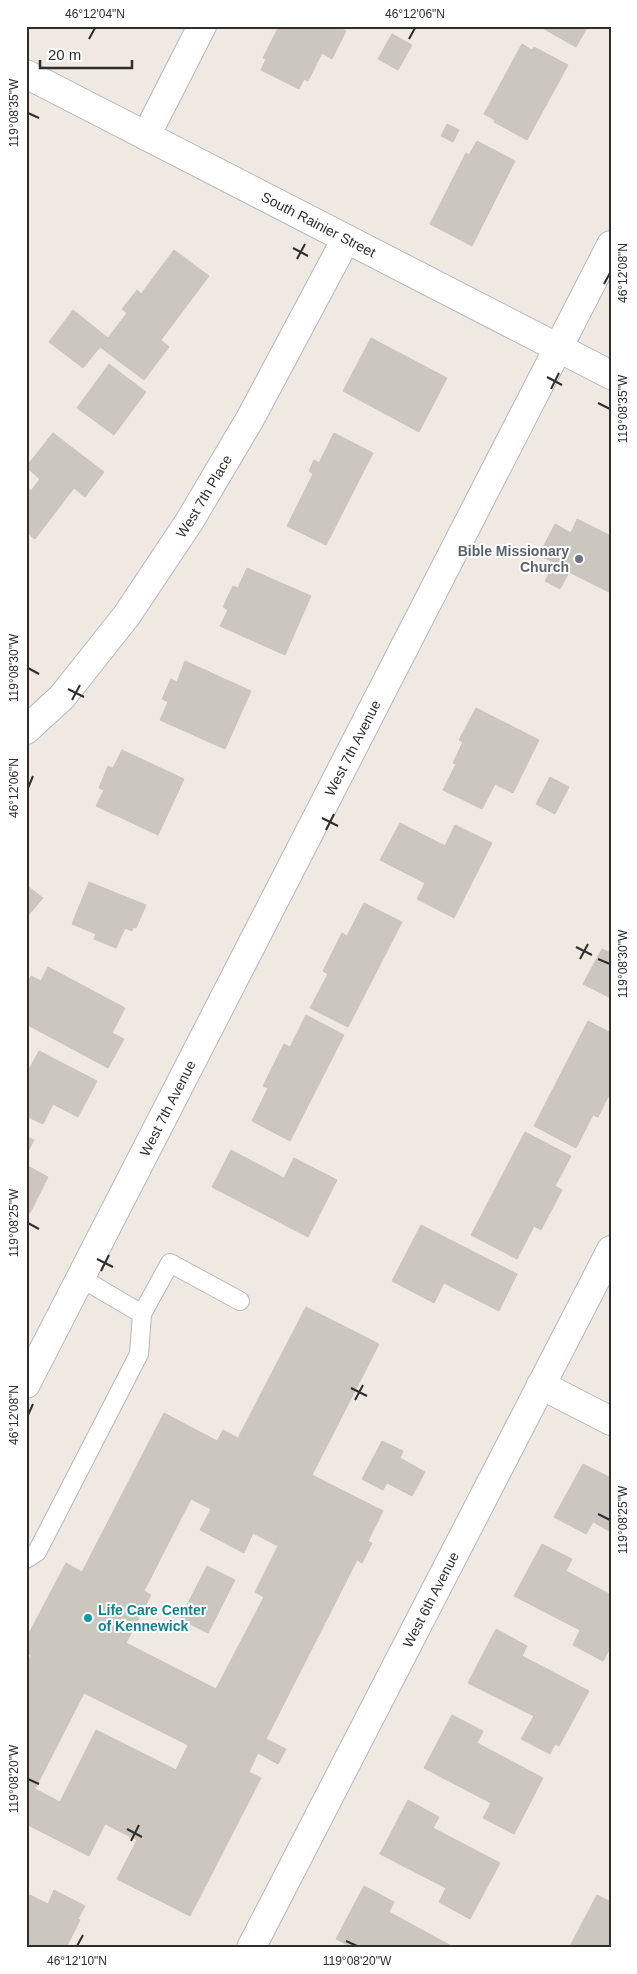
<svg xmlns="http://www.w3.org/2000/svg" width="637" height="1974" font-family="Arial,sans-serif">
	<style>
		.building { fill: #cbc7bf; stroke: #cbc5ba; fill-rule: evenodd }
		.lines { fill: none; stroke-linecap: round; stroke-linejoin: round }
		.lane-casing { stroke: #b4b7c1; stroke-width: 20 }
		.street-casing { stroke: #b4b7c1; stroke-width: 30 }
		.secondary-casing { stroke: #b4b7c1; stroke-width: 30 }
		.lane { stroke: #fff; stroke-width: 18 }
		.street { stroke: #fff; stroke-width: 28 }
		.secondary { stroke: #fff; stroke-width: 28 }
		.ticks { fill: none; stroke: #2e2e2e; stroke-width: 2 }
		.worship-dot { fill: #6b7280; stroke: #fff; stroke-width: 2 }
		.culture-dot { fill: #0f9aa8; stroke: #fff; stroke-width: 2 }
		.labels { text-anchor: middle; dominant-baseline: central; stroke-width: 4; stroke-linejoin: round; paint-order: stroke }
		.street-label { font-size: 14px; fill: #2e2e2e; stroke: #fff }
		.worship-label { font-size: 14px; font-weight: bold; fill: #5b616d; stroke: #fff; text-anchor: end }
		.culture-label { font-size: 14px; font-weight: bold; fill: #0d838f; stroke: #fff; text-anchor: start }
		.neatline { fill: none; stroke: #2e2e2e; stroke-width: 2 }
		.ticks-label { font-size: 12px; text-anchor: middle; fill: #2e2e2e }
	</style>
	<rect width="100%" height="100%" fill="#efe9e1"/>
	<path class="building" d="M279,26H337L346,31L332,59L322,53L308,81L304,79L299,89L261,70L266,59L263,58Z
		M539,26H588L576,47Z
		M392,34L412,45L398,70L378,59Z
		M522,44L532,50L534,47L568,65L527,140L494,122L495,120L484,114Z
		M447,124L459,130L453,142L441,136Z
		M477,141L515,161L472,246L430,224L466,153L469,155Z
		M174,250L209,276L161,340L169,347L144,380L100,347L83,368L49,342L73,310L108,338L127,313L122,309L137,290L141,294Z
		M371,338L447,378L419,432L343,391Z
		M109,364L146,392L114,435L77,408Z
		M53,433L104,472L85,497L74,488L35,539L26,532V487L31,491L40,479L26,467Z
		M334,433L373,453L326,545L287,526L313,474L309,471L314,460L319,463Z
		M577,519L611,536V593L569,572L560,589L545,581L555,563L539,555L555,524L571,533Z
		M247,568L311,596L285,655L220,626L228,610L223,607L233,586L238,588Z
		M185,661L251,691L225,749L160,720L168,702L162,699L171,679L177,682Z
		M476,708L539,740L513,793L495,784L482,809L443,790L456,764L453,763L463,742L459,740Z
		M122,750L184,779L158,835L96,806L104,790L99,788L108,766L113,768Z
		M550,777L569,787L555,814L536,804Z
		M400,823L445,846L455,825L492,843L454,918L417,899L425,883L380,860Z
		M89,882L146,905L136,928L133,927L132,931L125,928L116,948L94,939L96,934L72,924Z
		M26,885L43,898L26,918Z
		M364,903L402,922L348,1027L310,1008L328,974L323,971L342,933L347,936Z
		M602,949L611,953V998L583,984Z
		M48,967L125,1008L112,1033L124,1039L108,1068L26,1024V985L31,976L41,981Z
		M306,1015L344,1035L290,1141L252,1121L268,1088L263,1086L284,1044L290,1047Z
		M588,1021L611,1033V1091L598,1117L593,1115L576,1148L534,1126Z
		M39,1051L97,1081L78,1117L53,1104L43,1124L26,1116V1075Z
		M525,1132L571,1156L555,1186L562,1190L541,1230L534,1226L517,1259L471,1235Z
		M26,1136L34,1140L26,1155Z
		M231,1150L284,1178L294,1158L337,1180L308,1237L212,1187Z
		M26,1165L48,1177L30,1213L26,1211Z
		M421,1225L517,1274L499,1311L444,1283L434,1303L392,1281Z
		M306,1307L379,1344L312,1475L383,1511L368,1541L372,1543L362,1563L357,1560L266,1739L286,1749L278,1764L258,1753L249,1772L261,1778L190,1916L117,1879L137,1840L105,1824L89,1856L26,1824V1665L31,1655L26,1653V1639L66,1563L82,1572L164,1413L217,1441L223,1430L238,1438ZM191,1499L211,1509L200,1530L244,1553L253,1533L278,1546L255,1592L264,1597L216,1689L126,1643L151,1595L144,1591ZM84,1693L188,1745L176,1770L96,1730L60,1802L35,1789Z
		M382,1441L403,1451L400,1458L425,1472L412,1496L387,1483L383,1490L362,1479Z
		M583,1464L611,1478V1532L593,1522L586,1534L554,1517Z
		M542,1544L572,1559L566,1571L611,1595V1646L603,1661L573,1645L580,1630L514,1596Z
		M207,1566L235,1580L208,1633L180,1619Z
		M496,1629L527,1646L522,1656L589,1691L559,1746L555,1744L550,1754L521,1739L534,1716L468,1683Z
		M452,1715L483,1731L477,1743L543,1778L514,1834L483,1818L491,1803L424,1768Z
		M408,1800L439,1817L433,1828L500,1863L470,1919L439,1902L446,1888L380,1854Z
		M364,1886L394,1902L389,1912L455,1948H353L336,1939Z
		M54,1890L85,1906L78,1919L80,1920L66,1948H26V1903L30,1895L48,1904Z
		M597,1895L611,1902V1948H569Z"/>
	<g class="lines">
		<g class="lane-casing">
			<path id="lane" d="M142,1314L170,1263L240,1301
				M26,1559L37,1552L139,1354L142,1314L81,1278"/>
		</g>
		<g class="street-casing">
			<g id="street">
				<path d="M146,136L202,26"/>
				<path id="s1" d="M26,730L62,697L127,615L189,522L250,419L346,239"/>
				<path d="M541,1385L611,1421"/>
				<path id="s2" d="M251,1948L611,1250"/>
			</g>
		</g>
		<g class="secondary-casing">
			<g id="secondary">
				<path id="s3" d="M26,74L611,375"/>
				<path id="s4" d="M26,1384L611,245"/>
			</g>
		</g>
		<use href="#lane" class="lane"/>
		<use href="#street" class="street"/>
		<use href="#secondary" class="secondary"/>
	</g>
	<path class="ticks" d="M89,39L95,28M409,39L415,28M28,113L39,118M293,248L308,256M297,259L305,244M604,284L610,273M547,377L562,385M551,389L559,373M598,403L610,409M28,668L39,674M68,689L84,697M72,700L80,685M28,788L33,776M322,818L338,826M326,830L334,814M576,947L592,955M580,959L588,944M598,959L610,964M28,1223L39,1229M97,1259L113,1267M101,1271L109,1255M351,1388L367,1396M355,1400L363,1385M28,1415L33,1404M598,1514L610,1520M28,1779L39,1784M127,1829L142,1837M131,1841L139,1825M346,1941L357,1946M77,1946L83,1935"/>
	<circle class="worship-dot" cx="579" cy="559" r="5"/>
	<circle class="culture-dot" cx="88" cy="1618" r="5"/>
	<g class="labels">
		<g class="street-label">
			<text stroke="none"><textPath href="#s3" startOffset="329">South Rainier Street</textPath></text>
			<text stroke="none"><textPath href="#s1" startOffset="295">West 7th Place</textPath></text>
			<text stroke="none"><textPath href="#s4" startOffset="715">West 7th Avenue</textPath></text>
			<text stroke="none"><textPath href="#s4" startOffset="310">West 7th Avenue</textPath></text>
			<text stroke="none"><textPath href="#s2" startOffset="392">West 6th Avenue</textPath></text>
		</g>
		<g class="worship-label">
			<text x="569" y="551">Bible Missionary<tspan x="569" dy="16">Church</tspan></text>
		</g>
		<g class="culture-label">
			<text x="98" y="1610">Life Care Center<tspan x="98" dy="16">of Kennewick</tspan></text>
		</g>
	</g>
	<rect width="637" height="1974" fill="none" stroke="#ffffff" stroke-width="55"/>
	<path d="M40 60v8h92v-8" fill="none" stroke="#2e2e2e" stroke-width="2.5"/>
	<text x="48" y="60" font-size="15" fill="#2e2e2e" stroke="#ffffff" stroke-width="4" paint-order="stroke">20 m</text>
	<rect x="28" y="28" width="582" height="1918" class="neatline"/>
	<g class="ticks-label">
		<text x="95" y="18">46°12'04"N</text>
		<text x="415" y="18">46°12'06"N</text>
		<text transform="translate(14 113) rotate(-90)" y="4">119°08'35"W</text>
		<text transform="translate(623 273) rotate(-90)" y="4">46°12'08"N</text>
		<text transform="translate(623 409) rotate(-90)" y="4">119°08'35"W</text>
		<text transform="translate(14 668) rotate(-90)" y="4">119°08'30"W</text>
		<text transform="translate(14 788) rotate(-90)" y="4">46°12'06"N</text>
		<text transform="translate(623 964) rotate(-90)" y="4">119°08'30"W</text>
		<text transform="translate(14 1223) rotate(-90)" y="4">119°08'25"W</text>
		<text transform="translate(14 1415) rotate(-90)" y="4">46°12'08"N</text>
		<text transform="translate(623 1520) rotate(-90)" y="4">119°08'25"W</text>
		<text transform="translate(14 1779) rotate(-90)" y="4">119°08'20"W</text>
		<text x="77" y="1965">46°12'10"N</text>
		<text x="357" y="1965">119°08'20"W</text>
	</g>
</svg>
